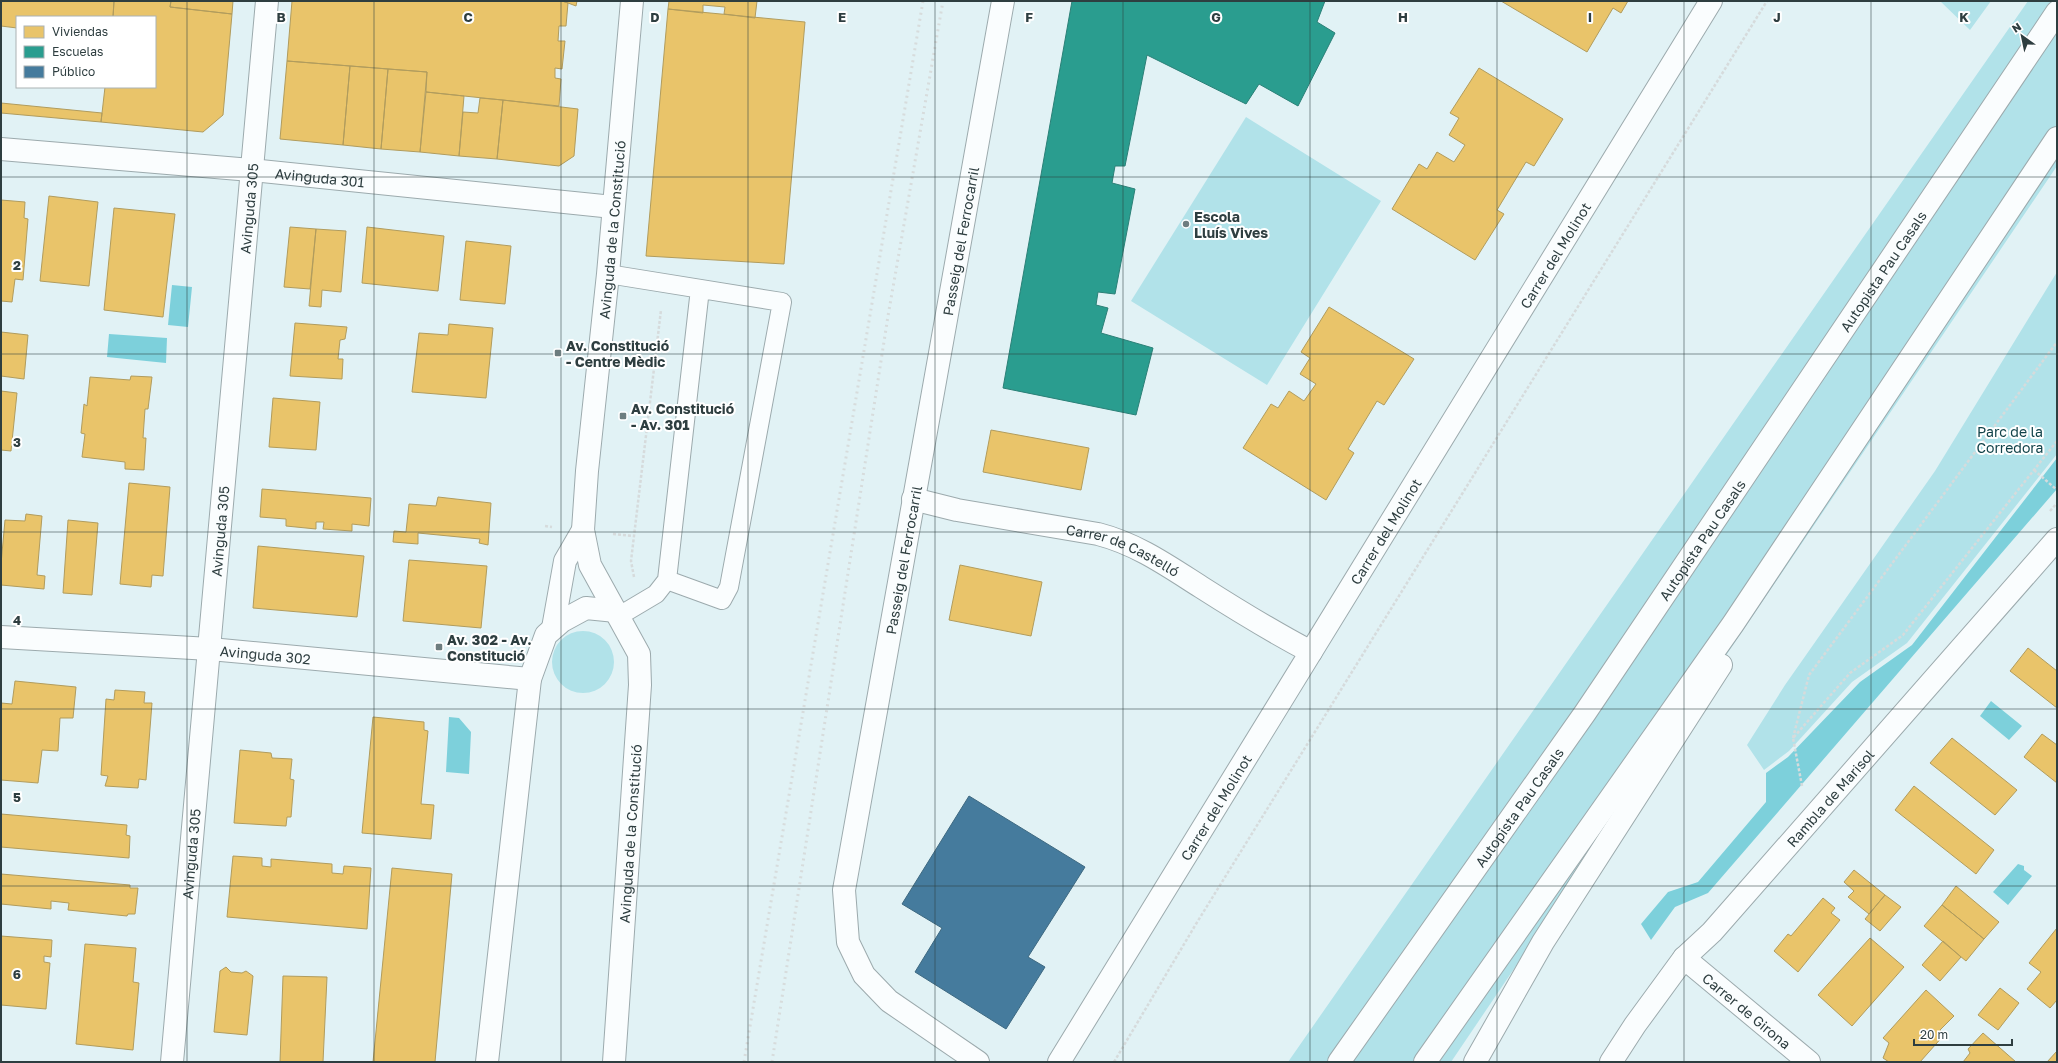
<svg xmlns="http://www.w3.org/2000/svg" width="2058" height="1063" font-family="'Golos Text',sans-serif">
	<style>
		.green { fill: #b1e2e9 }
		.water { fill: #7dd0db }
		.homes { fill: #e9c46a; stroke: #b19c5d }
		.schools { fill: #2a9d8f; stroke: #2b8077 }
		.public { fill: #457b9d; stroke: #3e6981 }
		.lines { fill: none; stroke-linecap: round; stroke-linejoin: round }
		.service-casing { stroke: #9caaad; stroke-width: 20 }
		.minor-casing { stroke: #9caaad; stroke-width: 24 }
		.tertiary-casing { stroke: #9caaad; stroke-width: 24 }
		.motorway-casing { stroke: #9caaad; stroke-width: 24 }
		.path { stroke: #d6dbdc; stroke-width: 2.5; stroke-dasharray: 3 2; stroke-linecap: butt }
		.service { stroke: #fafdfe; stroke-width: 18 }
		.minor { stroke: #fafdfe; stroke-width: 22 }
		.tertiary { stroke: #fafdfe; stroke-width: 22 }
		.motorway { stroke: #fafdfe; stroke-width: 22 }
		.rail { stroke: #d7dcdc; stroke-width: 3; stroke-dasharray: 2 4; stroke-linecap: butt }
		.grid { fill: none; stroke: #2e3e40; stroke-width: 1; stroke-opacity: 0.55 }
		.poi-dot { fill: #6d7d7f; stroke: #fff; stroke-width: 1.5 }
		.labels { text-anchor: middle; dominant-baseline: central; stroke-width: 4; stroke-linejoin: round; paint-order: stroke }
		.street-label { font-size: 14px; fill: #2e3e40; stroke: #fff }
		.poi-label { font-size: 14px; font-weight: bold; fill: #2e3e40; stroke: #fff; text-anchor: start }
		.park-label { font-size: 14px; fill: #104249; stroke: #fff }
		.grid-label { font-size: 13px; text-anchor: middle; font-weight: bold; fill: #2e3e40; stroke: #fff; stroke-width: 4; stroke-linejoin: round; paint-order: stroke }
	</style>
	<rect width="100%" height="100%" fill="#e1f2f5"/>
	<path class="green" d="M1940,1H1991L1970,30Z
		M2028,1H2057V166L1451,1062H1288Z
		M1246,117L1381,201L1267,385L1131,301Z
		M2057,272V454L1907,643L1852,682L1789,751L1764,770L1747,745L1785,685L1935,471Z
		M552 662a31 31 0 1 1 62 0a31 31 0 1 1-62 0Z"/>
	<path class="water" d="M172,285L192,287L188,327L168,325Z
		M109,334L167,338L166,363L107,357Z
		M2057,458V489L1708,893L1675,907L1651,940L1641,924L1668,892L1698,882L1766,802V773L1788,757L1860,682L1912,645Z
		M1991,701L2022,726L2009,740L1980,716Z
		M449,717L459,718L471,732L469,774L446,772Z
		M2018,864L2024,866V870L2032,876L2008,905L1993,892Z"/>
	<path class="homes" d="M1,1H114L113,17H17V28L1,26Z
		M114,1H171L170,7L232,14L223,115L203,132L101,122L105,87H155V17H113Z
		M171,1H233L232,14L170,7Z
		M292,1H562L568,3L566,26H559L558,41H565L562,69L555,68V78L561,79L559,106L426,92L427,72L287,61Z
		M562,1H577L576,6L568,3Z
		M669,1H757L755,18L724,14L725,7L703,5V13L668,9Z
		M1501,1H1628L1621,13L1613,8L1587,52Z
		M668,9L805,22L784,264L646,256Z
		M287,61L350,66L343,145L280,139Z
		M350,66L388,69L381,149L343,145Z
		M1479,68L1563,119L1534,166L1526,162L1497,210L1504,214L1475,260L1392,209L1419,164L1427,169L1437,152L1454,162L1465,145L1449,135L1459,118L1450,113Z
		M388,69L427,72L420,152L381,149Z
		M426,92L464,96L459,156L420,152Z
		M480,98L503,100L497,159L459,156L463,112L478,113Z
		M503,100L578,109L574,156L559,166L497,159Z
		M1,103L102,113L101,122L1,113Z
		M49,196L98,202L89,286L40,281Z
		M1,200L25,202L24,218L28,219L23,280L15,279L12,302L1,301Z
		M114,208L175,214L163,317L104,310Z
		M290,227L316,229L310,289L284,287Z
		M367,227L444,236L438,291L362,283Z
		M316,229L346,231L341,292L322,290L321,307L309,306Z
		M466,241L511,246L505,304L460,300Z
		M1329,307L1414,359L1384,405L1377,401L1348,449L1354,453L1326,500L1243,448L1271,404L1278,408L1289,391L1304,401L1316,384L1300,374L1310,358L1301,352Z
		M295,323L347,327L345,339L340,340L338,359H343L342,379L290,376Z
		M449,324L493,328L486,398L412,392L419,333L448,335Z
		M1,332L28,335L24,379L1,376Z
		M131,376L152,377L148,409H145L143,438H146L144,470L125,469V462L82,457L85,434L81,433L84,404L87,406L90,377L130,380Z
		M1,391L17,393L11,451L1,450Z
		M273,398L320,402L316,450L269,447Z
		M991,430L1089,448L1081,490L983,472Z
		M129,483L170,487L163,576L152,575L151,587L120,584Z
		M262,489L371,498L369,526L352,524V531L323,529L324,522H316V529L286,526V519L260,517Z
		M438,497L491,503L488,545L479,543L480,539L418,533V544L393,542L394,531L406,532L409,504L436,506Z
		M26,514L42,516L37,575L45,576L44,589L1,585V564L5,520L25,521Z
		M68,520L98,523L92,595L63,593Z
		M258,546L364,556L357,617L253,608Z
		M409,560L487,566L481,628L403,621Z
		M960,565L1042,582L1031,636L949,620Z
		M2028,648L2057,671V708L2010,671Z
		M15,681L76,687L73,718H60L58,751L42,750L38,783L1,780V703L12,704Z
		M115,690L145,692L144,703H152L146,780L139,779L138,788L105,786L108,776L101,775L106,699L114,700Z
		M373,717L424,722V730L428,731L421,804L434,805L431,839L362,833Z
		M2042,734L2057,745V783L2024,757Z
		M1952,738L2017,790L1995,815L1930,763Z
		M240,750L271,753L272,758L292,759L290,779L294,780L291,817H287L286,826L234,823Z
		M1914,786L1994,850L1976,874L1895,810Z
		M1,814L127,825L126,835L130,836L129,858L1,847Z
		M233,856L262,858V866L271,867V859L332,864V873L343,874L344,866L371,868L367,929L227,917Z
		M392,868L452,874L435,1062H373Z
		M1854,870L1885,895L1869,914L1848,897L1854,891L1844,882Z
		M1,874L130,885V888H138L135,914H128L127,916L68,910L69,903L51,901V909L1,904Z
		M1956,886L1999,922L1984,939L1942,905Z
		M1885,895L1901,907L1880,931L1865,919Z
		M1823,898L1835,908L1831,913L1840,920L1798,972L1774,951L1788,934L1791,936Z
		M1942,905L1984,939L1966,961L1924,926Z
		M2057,928V1000L2050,1008L2027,989L2041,972L2029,963Z
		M1,936L52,940L51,957L44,956V962L50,963L46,1009L1,1005Z
		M1870,938L1904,967L1852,1026L1818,995Z
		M1943,941L1961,957L1940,981L1922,965Z
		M85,944L136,948L133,982L139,983L133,1050L76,1044Z
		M226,967L231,972L242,973L246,971L253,976L247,1035L214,1032L220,971Z
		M283,976L327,977L323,1062H280Z
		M2000,988L2019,1003L1998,1030L1978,1015Z
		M1926,990L1954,1016L1940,1030L1944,1035L1920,1062H1889L1883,1058L1889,1043L1883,1038Z
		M1983,1033L2016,1062H1963L1970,1053L1968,1049Z
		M2057,1051V1062H2047Z"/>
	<path class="schools" d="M1072,1H1325L1317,22L1335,33L1298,106L1259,84L1246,104L1147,55L1125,166H1115L1112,183L1135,189L1115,294L1098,292L1096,305L1108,308L1101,333L1153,348L1136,415L1003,388Z"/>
	<path class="public" d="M969,796L1085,867L1028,957L1045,967L1006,1029L915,972L942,928L902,904Z"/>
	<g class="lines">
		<g class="service-casing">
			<path id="service" d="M608,274L782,302L729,587L722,600L667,580
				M619,616L656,594L667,580L700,289"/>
		</g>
		<g class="minor-casing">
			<g id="minor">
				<path id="s1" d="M1,149L251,170L613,207"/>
				<path id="s2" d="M913,499L957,510L1098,534C1137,544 1168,566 1201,587C1237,610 1273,632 1311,652"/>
				<path id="s3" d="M1,637L210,649L530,679"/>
				<path id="s4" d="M1684,958L1809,1062"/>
				<path id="s5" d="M172,1062L267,1"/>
				<path id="s6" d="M978,1062L889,1001L864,975L848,942L844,890L1003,1"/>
				<path id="s7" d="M1059,1062L1711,1"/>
				<path id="s8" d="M1611,1062L1635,1025L1684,958L1712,932L2057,539"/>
			</g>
		</g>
		<g class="tertiary-casing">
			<g id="tertiary">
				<path d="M553,628L565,561L583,530"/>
				<path d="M487,1062L530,679L546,635L562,621L586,608L616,611"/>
				<path id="s9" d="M614,1062L640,685L639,654L590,565L583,530L587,471L608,274L632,1"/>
			</g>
		</g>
		<g class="motorway-casing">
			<g id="motorway">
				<path id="s10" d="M1339,1062L1585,713L2057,12"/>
				<path d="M1425,1062L1733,624L2057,138"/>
				<path d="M1475,1062L1543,942L1721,665"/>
			</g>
		</g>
		<path class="path" d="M2034,470L2057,490
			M2050,511L2057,503
			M545,526L552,527
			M613,534L634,536
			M634,577L631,561L661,310
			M1793,738L1809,675L2057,342
			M1802,786L1793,738L1850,673L1903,635L2057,441
			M1114,1062L1196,924L1767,1"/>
		<use href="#service" class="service"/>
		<use href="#minor" class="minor"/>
		<use href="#tertiary" class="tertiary"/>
		<use href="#motorway" class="motorway"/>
		<path class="rail" d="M744,1062L923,1
			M772,1062L888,316L943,1"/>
	</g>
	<path class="grid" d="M187,1V1062M374,1V1062M561,1V1062M748,1V1062M935,1V1062M1123,1V1062M1310,1V1062M1497,1V1062M1684,1V1062M1871,1V1062M1,177H2057M1,354H2057M1,532H2057M1,709H2057M1,886H2057"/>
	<g class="poi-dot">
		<circle cx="1186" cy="224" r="4"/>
		<rect x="554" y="349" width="8" height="8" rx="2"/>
		<rect x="619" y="412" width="8" height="8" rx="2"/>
		<rect x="435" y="643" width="8" height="8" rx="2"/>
	</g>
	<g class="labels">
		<g class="street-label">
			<text stroke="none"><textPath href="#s1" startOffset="320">Avinguda 301</textPath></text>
			<text stroke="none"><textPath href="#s5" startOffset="857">Avinguda 305</textPath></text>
			<text stroke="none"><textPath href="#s9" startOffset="848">Avinguda de la Constitució</textPath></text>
			<text stroke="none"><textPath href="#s6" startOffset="892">Passeig del Ferrocarril</textPath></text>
			<text stroke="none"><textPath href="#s7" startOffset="947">Carrer del Molinot</textPath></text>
			<text stroke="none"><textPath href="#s10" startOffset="960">Autopista Pau Casals</textPath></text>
			<text stroke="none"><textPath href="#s5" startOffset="533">Avinguda 305</textPath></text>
			<text stroke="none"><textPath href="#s7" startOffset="623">Carrer del Molinot</textPath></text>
			<text stroke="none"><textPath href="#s10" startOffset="636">Autopista Pau Casals</textPath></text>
			<text stroke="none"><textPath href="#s2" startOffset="217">Carrer de Castelló</textPath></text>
			<text stroke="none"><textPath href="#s6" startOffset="568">Passeig del Ferrocarril</textPath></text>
			<text stroke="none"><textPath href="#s3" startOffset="265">Avinguda 302</textPath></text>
			<text stroke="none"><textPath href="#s8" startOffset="344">Rambla de Marisol</textPath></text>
			<text stroke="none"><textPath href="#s10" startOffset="312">Autopista Pau Casals</textPath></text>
			<text stroke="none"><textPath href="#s7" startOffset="299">Carrer del Molinot</textPath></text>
			<text stroke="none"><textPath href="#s9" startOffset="229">Avinguda de la Constitució</textPath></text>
			<text stroke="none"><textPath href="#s5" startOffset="209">Avinguda 305</textPath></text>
			<text stroke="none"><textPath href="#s4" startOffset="82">Carrer de Girona</textPath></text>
		</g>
		<g class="poi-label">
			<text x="1194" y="216">Escola<tspan x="1194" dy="16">Lluís Vives</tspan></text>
			<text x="566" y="345">Av. Constitució<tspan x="566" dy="16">- Centre Mèdic</tspan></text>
			<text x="631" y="408">Av. Constitució<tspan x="631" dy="16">- Av. 301</tspan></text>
			<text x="447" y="639">Av. 302 - Av.<tspan x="447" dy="16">Constitució</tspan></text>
		</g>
		<g class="park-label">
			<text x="2010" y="431">Parc de la<tspan x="2010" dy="16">Corredora</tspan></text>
		</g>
	</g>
	<g class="grid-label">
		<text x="281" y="22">B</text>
		<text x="468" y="22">C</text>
		<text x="655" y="22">D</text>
		<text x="842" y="22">E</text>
		<text x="1029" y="22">F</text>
		<text x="1216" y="22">G</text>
		<text x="1403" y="22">H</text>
		<text x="1590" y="22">I</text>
		<text x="1777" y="22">J</text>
		<text x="1964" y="22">K</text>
		<text x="17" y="270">2</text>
		<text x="17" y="447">3</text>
		<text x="17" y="625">4</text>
		<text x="17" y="802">5</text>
		<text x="17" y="979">6</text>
	</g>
	<rect width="2058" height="1063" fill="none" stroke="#2e3e40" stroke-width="4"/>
	<rect x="16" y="16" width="140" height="72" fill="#ffffff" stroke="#abb2b3"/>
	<rect x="24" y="26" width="20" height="12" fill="#e9c46a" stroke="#abb2b3"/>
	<text x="52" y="36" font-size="12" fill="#2e3e40">Viviendas</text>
	<rect x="24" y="46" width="20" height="12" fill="#2a9d8f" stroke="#abb2b3"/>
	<text x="52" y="56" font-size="12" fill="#2e3e40">Escuelas</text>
	<rect x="24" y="66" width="20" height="12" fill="#457b9d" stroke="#abb2b3"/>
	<text x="52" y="76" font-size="12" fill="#2e3e40">Público</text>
	<g transform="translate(2022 36) rotate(327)" stroke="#ffffff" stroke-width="3" paint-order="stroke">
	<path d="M0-3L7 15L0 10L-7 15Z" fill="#2e3e40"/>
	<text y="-6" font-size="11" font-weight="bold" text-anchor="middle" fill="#2e3e40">N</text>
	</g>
	<path d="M1914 1039v6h98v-6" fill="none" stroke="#2e3e40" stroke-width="2"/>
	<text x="1920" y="1039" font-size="12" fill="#2e3e40" stroke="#ffffff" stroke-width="3" paint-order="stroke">20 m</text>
</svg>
